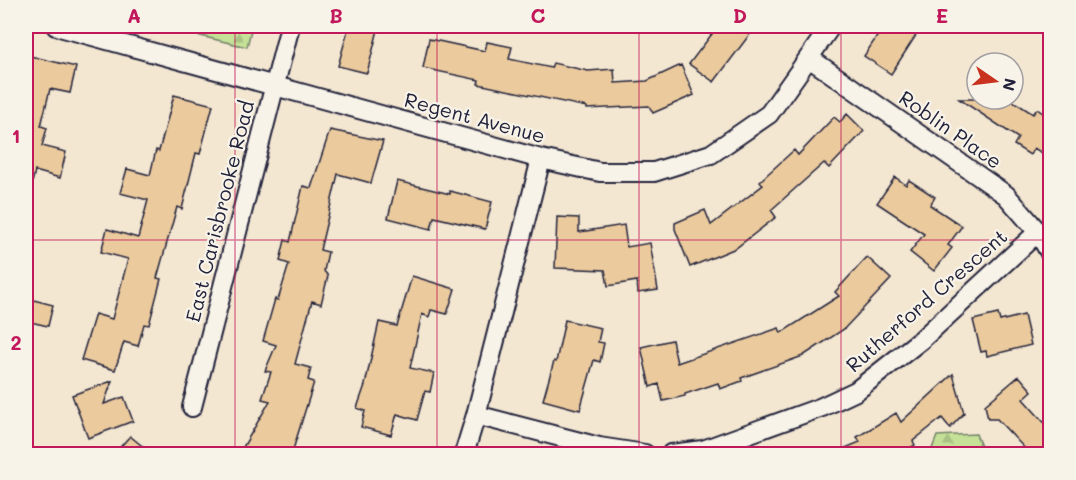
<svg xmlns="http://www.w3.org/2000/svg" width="1076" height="480" font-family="Mali,sans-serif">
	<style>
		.forest { fill: url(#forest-firs); stroke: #74826a; stroke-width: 1.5 }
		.building { fill: #ebca9d; stroke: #22223b; stroke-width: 1.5 }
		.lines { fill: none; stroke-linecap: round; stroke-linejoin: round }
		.street-casing { stroke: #22223b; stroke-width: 22 }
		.street { stroke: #f7f3e8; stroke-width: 18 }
		.grid { fill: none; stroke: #c2185b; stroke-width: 1.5; stroke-opacity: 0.55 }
		.labels { text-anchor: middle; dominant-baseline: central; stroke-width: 4.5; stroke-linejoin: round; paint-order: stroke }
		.street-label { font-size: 20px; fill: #22223b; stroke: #f7f3e8 }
		.neatline { fill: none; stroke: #c2185b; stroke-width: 2 }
		.grid-label { font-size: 20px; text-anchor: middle; font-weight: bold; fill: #c2185b }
	</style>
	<defs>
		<pattern id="forest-firs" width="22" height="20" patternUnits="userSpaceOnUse" patternTransform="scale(1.5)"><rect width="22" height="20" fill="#c5e198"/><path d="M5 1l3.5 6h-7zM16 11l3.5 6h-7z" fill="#a9c184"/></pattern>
	</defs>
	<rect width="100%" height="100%" fill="#f3e7d2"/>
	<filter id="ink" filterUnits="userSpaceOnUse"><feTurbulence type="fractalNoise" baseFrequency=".0167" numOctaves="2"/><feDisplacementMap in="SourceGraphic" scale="12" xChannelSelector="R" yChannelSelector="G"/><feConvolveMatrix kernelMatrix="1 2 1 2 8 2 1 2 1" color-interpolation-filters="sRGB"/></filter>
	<g filter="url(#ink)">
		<path class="forest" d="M158,26H252L247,47Z
			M976,434L984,454H930L937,436Z"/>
		<path class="building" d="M349,26H379L367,73L338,66Z
			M718,26H756L714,82L689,64Z
			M884,26H922L891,74L864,56Z
			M429,39L485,51L487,42L512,47L509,59L551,68L553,63L588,71L614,69L615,83L647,81L681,65L694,95L653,113L649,106L587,109V107L478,84L479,80L423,68Z
			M26,55L76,67L70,93L50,89L41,126L47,128L42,146L66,152L60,178L35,171L31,187L26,186Z
			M174,95L213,105L200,154L196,153L182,209L177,207L157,278L161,279L149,325L144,324L138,346L124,342L115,370L81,360L95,314L112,319L128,259L101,252L107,229L138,238L148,200L120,193L127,169L150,175L156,150L159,151Z
			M959,99H1010L1033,114L1037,109L1050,118V158L1034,148L1030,155L1014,145L1018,138Z
			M847,114L864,131L829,168L824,163L771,210L776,217L736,248L690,267L675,229V223L705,210L711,225L763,185L760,181L794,150L798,155L834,117L840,122Z
			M330,130L383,141L371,183L338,174L320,250L328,252L324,271L328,276L321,304L312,301L295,364L311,368L308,380L314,382L292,453L273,448L270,454H239L270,401L262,399L271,372L265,371L276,345L263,341L275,299L278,300L289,264L280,261L285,240L290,242L303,186L311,188Z
			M895,177L906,185L909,180L935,197L930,205L962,226L948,245L952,248L934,271L910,252L924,234L877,203Z
			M397,181L450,194V191L492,202L485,229L434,217L431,229L388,218Z
			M557,217L579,218V232L624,225L627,247L650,243L658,290L638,293L637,281L608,286L605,270L555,268Z
			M867,257L891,279L844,329L803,356L741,378L742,381L720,389L718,383L685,394V396L663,401L659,384L650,387L641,347L672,340L677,363L779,328L781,333L839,296L835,292Z
			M412,276L455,289L447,314L431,310L429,317L422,314L410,368L434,373L430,392L425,391L417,420L397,414L391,435L361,427L365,411L357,408L365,385L379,322L397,326Z
			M26,298L53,305L48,326L26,321Z
			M998,314L1000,321L1024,315L1031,345L987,356L986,351L981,352L973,320Z
			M565,320L601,328L598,342L604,343L600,362L594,360L580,410L543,400L554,361L556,362Z
			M953,374L964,413L950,428L942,418L913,441L915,445L900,454H831L860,442L857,437L896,413L901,422Z
			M1019,376L1032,391L1023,399L1050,429V454H1030L997,419H988L985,405Z
			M112,381L104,404L124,397L133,421L88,438L72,395Z
			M130,436L152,454H114Z"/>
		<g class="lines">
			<g class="street-casing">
				<path id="street" d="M56,26L541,159L600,172H654L711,154L769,114L831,26
					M809,58L1006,195L1038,232L1050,253
					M192,407L290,26
					M476,415L599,447L645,454
					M464,454L476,415L541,159
					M671,454L703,450L822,407L856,391L922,339L1038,232"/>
			</g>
			<use href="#street" class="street"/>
		</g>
	</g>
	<path class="grid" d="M235,26V454M437,26V454M639,26V454M841,26V454M26,240H1050"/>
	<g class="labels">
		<g class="street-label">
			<text transform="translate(475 117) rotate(15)">Regent Avenue</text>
			<text transform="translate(951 129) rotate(35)">Roblin Place</text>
			<text transform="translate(219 211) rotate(-76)">East Carisbrooke Road</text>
			<text transform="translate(926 300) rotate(-41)">Rutherford Crescent</text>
		</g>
	</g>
	<rect width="1076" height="480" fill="none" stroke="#f7f3e8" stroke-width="66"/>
	<g transform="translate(995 81) rotate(104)"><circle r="28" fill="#f7f3e8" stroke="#a29fa3" stroke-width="1.5"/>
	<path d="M0-4.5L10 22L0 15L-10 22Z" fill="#c8321e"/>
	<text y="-9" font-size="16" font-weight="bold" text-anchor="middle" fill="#22223b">N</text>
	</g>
	<rect x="33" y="33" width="1010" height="414" class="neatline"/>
	<g class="grid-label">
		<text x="134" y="23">A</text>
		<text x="336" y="23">B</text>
		<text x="538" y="23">C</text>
		<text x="740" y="23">D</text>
		<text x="942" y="23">E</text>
		<text x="16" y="143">1</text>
		<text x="16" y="350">2</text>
	</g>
</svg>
